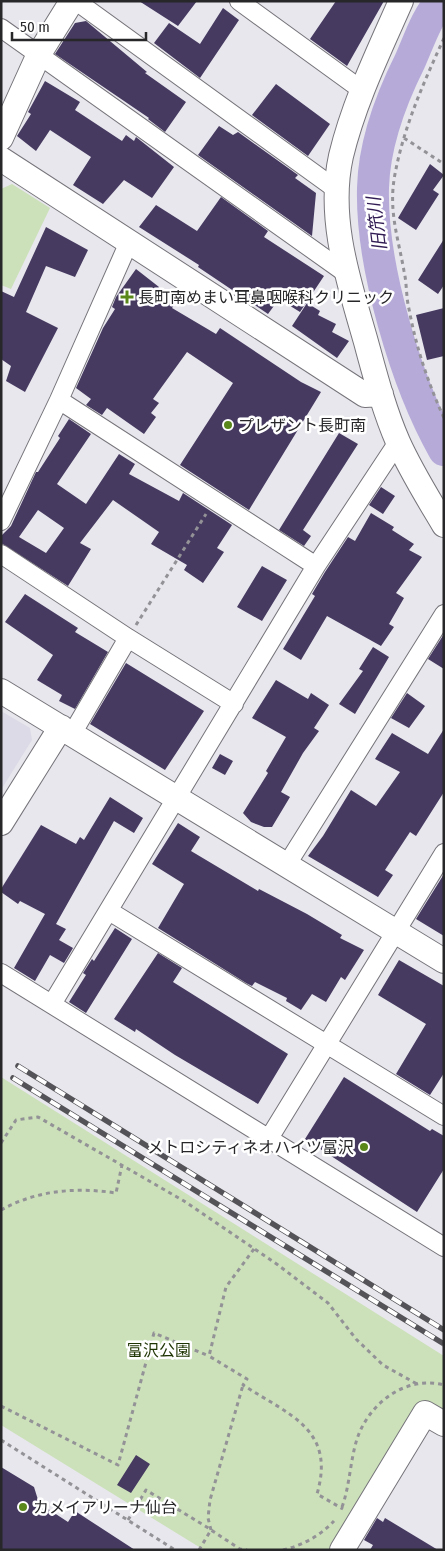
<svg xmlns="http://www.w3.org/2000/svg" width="445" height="1551" font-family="'Fira Sans Condensed','Noto Sans JP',sans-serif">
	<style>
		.built { fill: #dddae7 }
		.green { fill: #cce1ba }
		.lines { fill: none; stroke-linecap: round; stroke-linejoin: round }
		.river { stroke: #b6aad9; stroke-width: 32 }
		.building { fill: #463a61; fill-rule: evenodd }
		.street-casing { stroke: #76747a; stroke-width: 20 }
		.secondary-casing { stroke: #76747a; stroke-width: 26 }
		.path { stroke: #939296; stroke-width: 3; stroke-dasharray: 4 4; stroke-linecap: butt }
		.street { stroke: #fff; stroke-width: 18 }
		.secondary { stroke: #fff; stroke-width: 24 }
		.rail-casing { stroke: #545357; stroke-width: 5.5 }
		.rail { stroke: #fff; stroke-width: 4; stroke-dasharray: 11; stroke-linecap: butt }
		.poi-dot { fill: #598719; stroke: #fff; stroke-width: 2 }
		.labels { text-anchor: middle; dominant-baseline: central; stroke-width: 5; stroke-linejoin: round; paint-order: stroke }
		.poi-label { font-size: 16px; fill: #272629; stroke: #fff; text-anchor: start }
		.park-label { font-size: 16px; fill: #1e3402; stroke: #fff }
		.water-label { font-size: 18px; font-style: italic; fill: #311c54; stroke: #fff }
	</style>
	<rect width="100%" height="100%" fill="#e8e7ed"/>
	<path class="built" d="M1,711L30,728L32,740L1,790Z"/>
	<path class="green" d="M12,184L50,208L11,289L1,285V189Z
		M1,1077L444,1356V1417L423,1405L333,1550H204L1,1425Z"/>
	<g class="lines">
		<path class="river" d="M441,1C426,18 419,41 410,61C391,99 374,145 373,188C371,265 406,383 444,450"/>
	</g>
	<path class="building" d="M139,1H197L178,26Z
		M336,1H384L347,66L310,39Z
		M223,8L239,20L200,78L154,43L169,23L200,44Z
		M86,21L147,72L145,73L186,102L165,132L148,119L149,118L55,54L75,23Z
		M45,81L80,102L75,110L122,141L126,135L134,141L136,137L174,167L152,198L124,180L103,204L73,185L91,157L50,130L36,151L17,136L31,114L28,112Z
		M276,84L330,124L308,156L252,115Z
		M219,126L233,135L238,132L298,175L295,178L316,193L312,236L198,155Z
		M430,164L444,175L433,190L439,194L416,230L398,218Z
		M221,197L268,231L264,237L324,276L300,312L279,299L268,314L198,267L199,265L139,227L156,205L197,231Z
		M46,227L88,250L75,277L46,266L26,312L58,328L25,392L6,381L11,366L1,359V291L14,297Z
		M444,239V285L438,294L418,280Z
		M136,269L159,287L157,291L175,304L172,308L216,334L220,328L301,382L321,392L249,510L180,465L233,383L187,352L153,399L159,403L151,413L156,417L144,434L107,408L102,415L86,405L91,399L76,388L103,328L115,309L112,307L116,297Z
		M307,303L320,311L318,315L336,324L332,332L349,341L337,358L292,326Z
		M444,308V356L427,360L416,315Z
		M69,419L91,434L57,484L86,504L119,454L135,464L129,474L179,501L183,493L232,525L217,548L224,552L203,583L184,570L187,565L151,544L159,532L113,500L80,543L91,549L68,586L1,543V536L11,526L36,472H38L60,438L58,436ZM38,510L64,528L46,553L19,537Z
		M339,433L358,444L303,530L311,536L304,546L279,530Z
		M381,487L395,496L383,514L369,505Z
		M371,513L394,527L392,530L414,544L409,550L422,557L396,593L404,598L389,624L394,627L381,646L327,616L301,660L283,649L315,596L312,594L325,572L348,537L355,541Z
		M262,566L287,580L262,621L237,607Z
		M25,594L78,628L75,632L108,652L75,709L59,701L62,695L37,680L53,655L5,622Z
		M444,634V669L428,659Z
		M373,647L389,657L355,714L339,704L363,671L359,669Z
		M126,663L204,711L165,770L90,724Z
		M276,680L308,699L311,693L329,705L314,728L319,731L303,753L281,792L290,797L272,827H264L251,822L243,813L268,773L266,771L286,737L252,718Z
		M407,693L425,706L409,728L391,718Z
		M444,729V792L416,836L410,832L385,870L393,875L378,897L308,856L323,836L351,790L376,806L400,772L375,759L392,733L428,754Z
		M220,754L233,761L225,775L212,768Z
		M110,797L143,818L134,833L114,821L56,924L66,929L59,940L73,948L64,963L50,955L35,981L14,968L45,914L20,901L18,904L1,892V889L41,825L76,844L80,837L84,840Z
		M178,823L200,837L191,851L258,891L259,889L307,914L342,935L340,938L364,950L345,980L341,977L326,1002L312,994L301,1010L286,1001L287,998L255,982L252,986L246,983L158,928L184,884L152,864Z
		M444,874V936L416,919Z
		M115,928L132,939L86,1013L69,1002L86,975L83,973L92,959L94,961Z
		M158,953L182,968L173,982L288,1054L258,1104L175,1055L136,1029L135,1032L114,1019Z
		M399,960L444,986V1073L430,1095L396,1074L426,1024L378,995Z
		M344,1077L430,1131L432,1129L444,1136V1169L417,1212L305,1139Z
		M136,1455L150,1464L131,1493L117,1485Z
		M1,1467L34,1487L39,1503L68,1522L75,1511L135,1550H1Z
		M377,1518L383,1522L385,1518L438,1550H370L373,1545L364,1540Z"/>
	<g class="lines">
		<g class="street-casing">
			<path id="street" d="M76,1L337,190
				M239,1L363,91
				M1,28L347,274
				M59,400L316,566
				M1,521L59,400L129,242
				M1,554L128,638L234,704
				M72,734L128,638
				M286,866L444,614
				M109,911L444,1116
				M1,973L444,1247
				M52,1004L316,566L398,442
				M268,1140L444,853"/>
		</g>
		<g class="secondary-casing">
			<path id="secondary" d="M401,1C379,51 354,102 341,156C327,219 349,282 366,342C375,375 384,410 398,442C411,471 428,498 444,525
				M1,138L39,54L72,1
				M1,159L365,395L381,394
				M1,691L444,961
				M1,823L61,727
				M342,1550L425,1413L444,1424"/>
		</g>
		<path class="path" d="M444,38C424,82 404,126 395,174C388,210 398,237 404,271C407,284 406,297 409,309C416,347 428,383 444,418
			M404,138L444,164
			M136,625L206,514
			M1,1143L16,1120L38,1117L184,1201L278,1265L328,1303L356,1339L383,1365L417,1384
			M1,1210C37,1190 77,1187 116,1193L122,1165
			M254,1249L226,1287L209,1356L247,1379L243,1385C289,1415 336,1429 317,1494L343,1509
			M1,1406L118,1465L154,1333L209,1356
			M1,1440L175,1550
			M342,1507C350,1485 350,1461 357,1439C369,1403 406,1375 444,1385
			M128,1520L146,1490L210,1529
			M211,1530L208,1518L210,1500L243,1385
			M199,1550L211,1530L240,1549L247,1550
			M283,1550C303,1545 320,1536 334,1521"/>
		<use href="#street" class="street"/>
		<use href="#secondary" class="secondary"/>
		<g class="rail-casing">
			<path id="rail" d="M18,1066L444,1330
				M13,1078L444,1344"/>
		</g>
		<use href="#rail" class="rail"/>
	</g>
	<g class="poi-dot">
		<path d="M124.5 289.5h5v5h5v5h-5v5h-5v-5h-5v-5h5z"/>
		<circle cx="228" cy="425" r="5"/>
		<circle cx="364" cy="1147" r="5"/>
		<circle cx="23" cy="1507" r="5"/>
	</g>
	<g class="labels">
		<g class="poi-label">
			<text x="138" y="297">長町南めまい耳鼻咽喉科クリニック</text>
			<text x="238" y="425">プレザント長町南</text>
			<text x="354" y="1147" text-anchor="end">メトロシティネオハイツ富沢</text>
			<text x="33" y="1507">カメイアリーナ仙台</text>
		</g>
		<g class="park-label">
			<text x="159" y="1350">富沢公園</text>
		</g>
		<g class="water-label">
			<text transform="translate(377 224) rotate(-97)">旧笊川</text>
		</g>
	</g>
	<rect width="445" height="1551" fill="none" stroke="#272629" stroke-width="5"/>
	<path d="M12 32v8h134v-8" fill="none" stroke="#272629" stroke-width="2.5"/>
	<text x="20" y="32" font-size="15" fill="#272629" stroke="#ffffff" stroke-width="4" paint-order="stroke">50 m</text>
</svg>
